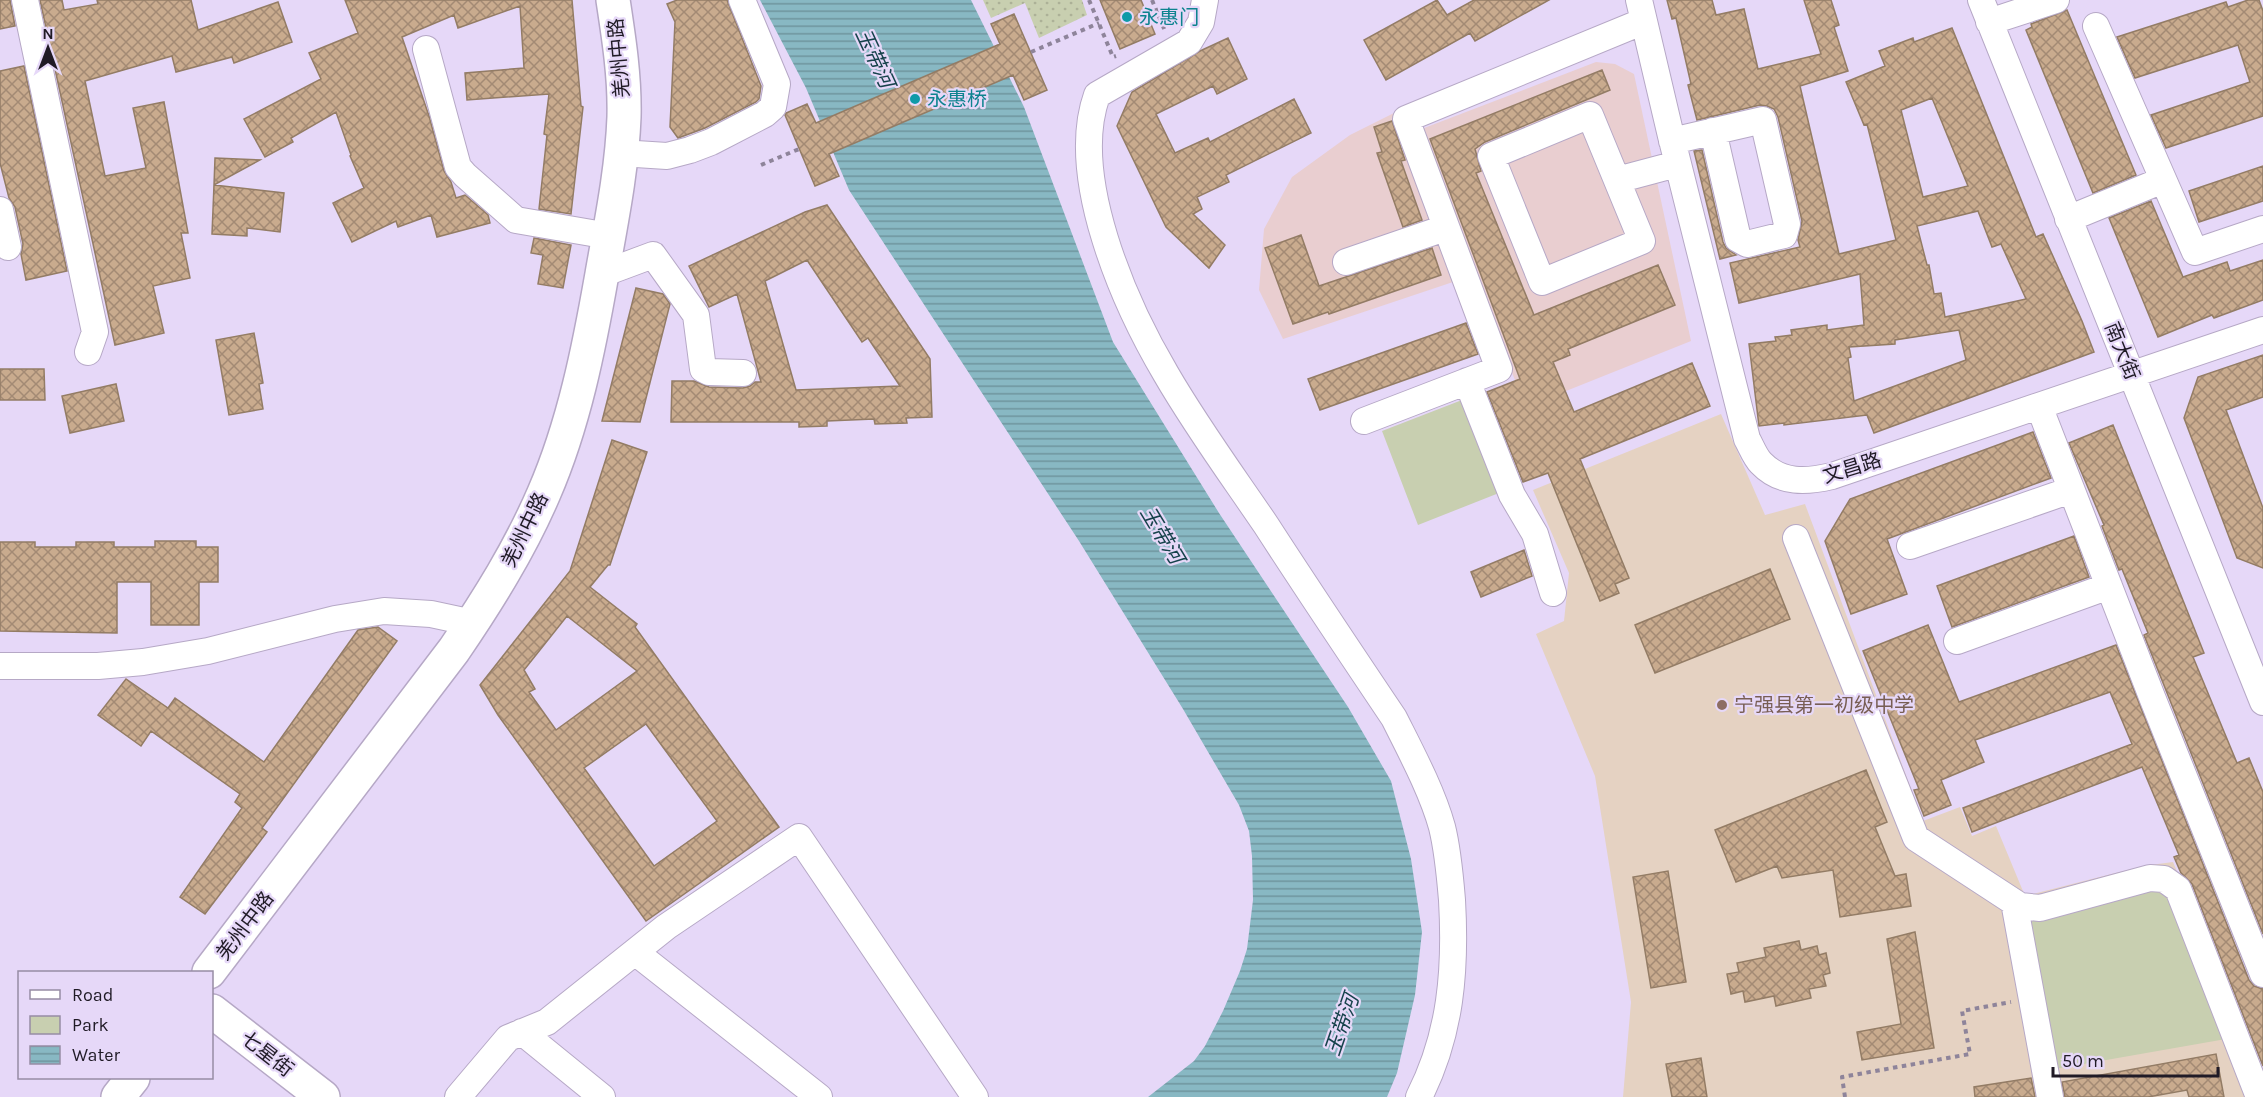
<svg xmlns="http://www.w3.org/2000/svg" width="2263" height="1097" font-family="Karla,'Noto Sans SC',sans-serif">
	<style>
		.commercial { fill: #e9ced0 }
		.education { fill: #e5d2c2 }
		.green { fill: #c8cfb0 }
		.park { fill: url(#park-dots) }
		.water { fill: url(#water-rules) }
		.building { fill: url(#building-cross-hatch); stroke: #937c65; stroke-width: 1.5; fill-rule: evenodd }
		.lines { fill: none; stroke-linecap: round; stroke-linejoin: round }
		.minor-casing { stroke: #b6a8c6; stroke-width: 28 }
		.major-casing { stroke: #b6a8c6; stroke-width: 36 }
		.path { stroke: #8e849a; stroke-width: 4; stroke-dasharray: 4.5 4.5; stroke-linecap: butt }
		.minor { stroke: #fff; stroke-width: 26 }
		.major { stroke: #fff; stroke-width: 33 }
		.culture-dot { fill: #0f9aa8; stroke: #e6d8f8; stroke-width: 2 }
		.education-dot { fill: #8d6e63; stroke: #e6d8f8; stroke-width: 2 }
		.labels { text-anchor: middle; dominant-baseline: central; stroke-width: 4.5; stroke-linejoin: round; paint-order: stroke }
		.culture-label { font-size: 20px; fill: #0d838f; stroke: #e6d8f8; text-anchor: start }
		.street-label { font-size: 20px; fill: #201b26; stroke: #e6d8f8 }
		.education-label { font-size: 20px; fill: #785e54; stroke: #e6d8f8; text-anchor: start }
		.water-label { font-size: 21px; font-style: italic; fill: #17434c; stroke: #e6d8f8 }
	</style>
	<defs>
		<pattern id="park-dots" width="8" height="8" patternUnits="userSpaceOnUse" patternTransform="scale(1.5)"><rect width="8" height="8" fill="#c8cfb0"/><path d="M2 2h.1M6 6h.1" fill="none" stroke="#acb197" stroke-width="1.8" stroke-linecap="round"/></pattern>
		<pattern id="water-rules" width="6" height="5" patternUnits="userSpaceOnUse" patternTransform="scale(1.5)"><rect width="6" height="5" fill="#88b8c3"/><path d="M0 2.5h6" fill="none" stroke="#6f959e"/></pattern>
		<pattern id="building-cross-hatch" width="8" height="8" patternUnits="userSpaceOnUse" patternTransform="scale(1.5)"><rect width="8" height="8" fill="#c9ab8e"/><path d="M0 0l8 8M0 8l8-8" fill="none" stroke="#a38a74"/></pattern>
	</defs>
	<rect width="100%" height="100%" fill="#e6d8f8"/>
	<path class="commercial" d="M1596,62L1615,64L1634,74L1691,341L1526,407L1420,148L1419,130Z
		M1396,112L1456,281L1283,339L1259,290L1264,229L1292,177L1350,135Z"/>
	<path class="education" d="M1721,414L1765,515L1805,504L1923,821L1960,807L1972,836L1996,826L2025,896L2143,866L2173,862L2263,1076V1097H1623L1631,1002L1595,776L1536,634L1564,621L1569,573L1533,490Z"/>
	<path class="green" d="M1462,400L1499,493L1418,525L1382,431Z
		M2155,890L2169,899L2226,1039L2055,1069L2029,917Z"/>
	<path class="park" d="M983,0H1082L1087,15L1039,38L1025,3L991,18Z"/>
	<path class="water" d="M760,0H971L1024,107L1113,342L1219,513L1348,707L1391,781L1411,859L1422,932L1415,995L1397,1073L1387,1097H1148L1194,1061L1205,1046L1223,1011L1240,971L1247,949L1253,900L1252,856L1249,831L1239,805L1183,709L1079,541L849,190L806,88Z"/>
	<path class="building" d="M0,0H10L15,26L0,29Z
		M40,0H62L64,10L98,4L97,0H191L198,30L278,2L292,42L234,63L232,57L176,72L172,56L85,81L105,176L146,168L133,108L164,102L188,233H181L190,278L153,286L164,333L115,345Z
		M345,0H572L581,106L583,107L571,214L539,209L547,135L544,134L549,94L467,100L465,73L524,68L520,6L458,28L454,15L402,37L429,116L444,171L451,182L456,198L465,195L488,215L490,223L437,237L431,215L398,227L396,221L352,242L333,203L364,188L350,156L351,155L336,112L291,138L293,142L265,157L244,119L321,79L309,53L358,33Z
		M677,0H727L761,86L759,99L756,102L705,128L678,138L670,127L675,22L667,4Z
		M1100,0H1141L1155,34L1120,49Z
		M1437,0L1447,15L1474,0H1549L1475,41L1470,33L1386,80L1364,40Z
		M1667,0H1712L1716,15L1744,9L1758,69L1821,54L1804,0H1831L1839,25L1834,27L1848,71L1800,86L1839,254L1896,240L1867,124L1864,125L1846,82L1885,66L1879,51L1913,38L1914,42L1952,28L2036,237L2043,234L2082,321L2094,352L1874,433L1867,415L1784,425V423L1759,426L1749,344L1776,341L1775,337L1792,335L1791,330L1827,325V330L1864,325L1860,274L1739,303L1730,263L1800,247L1798,240L1802,221L1778,117L1774,109L1767,106L1760,105L1697,120L1688,85L1691,84L1676,18L1672,19ZM1932,98L1968,186L1923,197L1901,110ZM1978,211L1992,247L2001,244L2026,299L1945,317L1941,293L1934,294L1929,265H1927L1917,226ZM1959,330L1966,360L1854,401L1848,358L1851,357L1849,347L1895,344V340Z
		M2248,0H2259L2263,11V116L2166,148L2151,115L2250,82L2238,45L2135,78L2117,37L2226,2L2228,7Z
		M2067,10L2136,175L2093,193L2026,30L2032,27L2031,24Z
		M1014,14L1047,90L1024,100L1013,75L829,154L839,176L815,186L785,115L786,113L807,104L816,123L1000,44L991,24Z
		M1228,38L1247,79L1217,94L1213,86L1156,114L1175,153L1208,138L1210,142L1294,99L1311,133L1226,175L1229,182L1197,197L1202,209L1193,214L1225,245L1209,268L1166,227L1117,126L1132,92L1200,51Z
		M24,66L67,271L26,280L21,254L23,244L15,207L9,198L0,163V71Z
		M1602,70L1610,90L1485,142L1475,149L1481,171L1476,173L1534,315L1658,265L1675,305L1568,349L1570,355L1553,362L1574,412L1692,363L1710,406L1580,459L1629,578L1615,584L1619,593L1600,601L1548,473L1523,482L1487,392L1520,379L1430,139Z
		M1392,121L1405,160L1401,161L1422,220L1403,227L1377,153L1382,152L1374,127Z
		M1702,150L1723,242L1726,248L1736,255L1720,259L1694,151Z
		M215,158L260,160L214,185Z
		M2263,166V201L2199,222L2189,191Z
		M214,185L284,193L280,232L247,228V236L212,234Z
		M2151,201L2183,277L2227,262L2230,271L2263,260V300L2214,318L2212,315L2158,337L2109,218Z
		M827,205L930,359L932,417L906,418L907,423L875,424L874,419L827,421V426L799,427V422H671L672,381H694L709,387L743,388L750,386L755,382H761L737,294L709,307L689,266L805,212ZM807,260L862,342L868,338L900,386L796,390L765,281Z
		M1301,235L1319,286L1432,248L1441,275L1329,314L1328,312L1293,324L1265,248Z
		M534,238L571,245L563,288L538,284L543,255L531,253Z
		M636,288L663,294L670,304L640,422L602,421Z
		M1466,323L1478,354L1320,410L1308,379Z
		M254,333L263,383L259,384L263,409L229,415L216,340Z
		M2263,355V397L2226,410L2263,508V568L2237,558L2184,418L2198,377Z
		M0,369H44L45,400H0Z
		M116,384L124,421L70,433L62,396Z
		M2113,425L2204,653L2193,657L2237,763L2249,758L2263,792V934L2144,635L2148,633L2122,569L2119,570L2102,526L2104,525L2069,443Z
		M2033,432L2051,478L1887,539L1907,594L1851,614L1825,541L1850,499Z
		M612,440L647,452L610,565H608L590,587L637,624L635,627L779,827L646,921L498,715L480,685L570,571ZM567,616L637,671L556,730L529,692L535,689L524,670ZM646,724L717,821L654,866L584,768Z
		M2074,536L2089,577L1952,627L1937,586Z
		M155,541H196V547H218V582H199V625H151V582H117V633L0,631V542H35V547H76V542H114V547H155Z
		M1524,550L1532,576L1481,597L1471,572Z
		M1770,569L1790,619L1655,673L1635,625Z
		M1928,625L1959,702L2116,645L2249,980L2254,986L2263,989V1066L2192,884L2181,873L2174,857L2179,855L2142,767L1972,832L1963,808L2132,744L2110,692L1975,740L1984,762L1941,780L1951,805L1924,816L1914,790L1919,789L1863,651Z
		M378,627L397,641L262,828L267,832L205,914L180,897L242,808L235,802L240,794L151,731L141,746L98,715L126,679L168,708L175,698L264,762L358,630Z
		M1866,770L1887,822L1875,827L1895,876L1906,874L1911,906L1840,917L1833,870L1782,878L1777,866L1736,882L1715,830Z
		M1668,871L1686,982L1651,988L1633,877Z
		M1915,932L1934,1048L1862,1060L1857,1032L1901,1024L1887,939Z
		M1799,941L1801,950L1817,946L1819,955L1826,953L1830,973L1823,975L1826,986L1809,989L1811,998L1776,1006L1774,996L1745,1002L1743,991L1731,994L1727,974L1739,972L1737,963L1766,957L1764,948Z
		M2216,1054L2224,1097H2189L2187,1090L2148,1097H2065L2062,1082Z
		M1701,1058L1707,1097H1672L1666,1064Z
		M2031,1078L2035,1097H1975L1974,1087Z"/>
	<g class="lines">
		<g class="minor-casing">
			<path id="minor" d="M25,0L95,332L88,352
				M1205,0L1201,22L1189,42L1097,95C1068,176 1124,303 1166,374C1196,426 1232,475 1266,525C1308,590 1351,654 1394,718C1411,752 1432,791 1442,827C1448,851 1450,876 1452,900C1456,970 1451,1034 1419,1097
				M1639,0L1671,136L1747,439C1751,446 1755,457 1761,463C1781,484 1807,482 1832,476L2263,330
				M1981,0L2263,702
				M1989,22L2056,0
				M2096,26L2195,252L2263,229
				M426,49L458,167L465,175L516,220L609,236
				M1590,115L1642,241L1542,282L1491,156Z
				M1672,141L1763,120L1787,224L1784,235L1747,244L1738,239L1713,131
				M620,153L667,156L690,150L711,142L765,114L773,107L777,84L742,0
				M1617,180L1677,164
				M0,210L8,247
				M2068,219L2163,180
				M1346,262L1445,228
				M602,274L653,255L696,315L703,369L709,372L743,373
				M1467,381L1512,495L1535,534L1553,593
				M2039,406L2152,697L2263,974
				M1364,421L1499,369L1406,119L1644,21
				M1796,538L1916,838L2020,906L2040,908L2150,878L2164,879L2178,889L2259,1097
				M1910,546L2071,490
				M1957,641L2109,586
				M0,666H98L143,662L208,651L335,619L384,611L431,614L473,623
				M2014,902L2050,1097
				M635,952L819,1097
				M522,1032L602,1097
				M458,1097L508,1038L547,1022L666,927L799,837L975,1097"/>
		</g>
		<g class="major-casing">
			<path id="major" d="M209,972L454,650C488,600 520,549 544,493C574,424 589,348 602,274C611,223 622,170 624,117C625,78 619,39 613,0
				M212,1011L323,1097
				M118,1097L133,1078"/>
		</g>
		<path class="path" d="M1089,0L1113,57L1116,56
			M1152,0L1165,31
			M1031,52L1099,23
			M761,165L799,149
			M1845,1097L1842,1077L1970,1054L1962,1011L2011,1002"/>
		<use href="#minor" class="minor"/>
		<use href="#major" class="major"/>
	</g>
	<g class="culture-dot">
		<circle cx="1127" cy="17" r="6"/>
		<circle cx="915" cy="99" r="6"/>
	</g>
	<circle class="education-dot" cx="1722" cy="705" r="6"/>
	<g class="labels">
		<g class="culture-label">
			<text x="1139" y="17">永惠门</text>
			<text x="927" y="99">永惠桥</text>
		</g>
		<g class="street-label">
			<text transform="translate(619 58) rotate(-95)">羌州中路</text>
			<text transform="translate(2122 351) rotate(68)">南大街</text>
			<text transform="translate(1852 468) rotate(-17)">文昌路</text>
			<text transform="translate(525 530) rotate(-64)">羌州中路</text>
			<text transform="translate(245 926) rotate(-53)">羌州中路</text>
			<text transform="translate(267 1054) rotate(38)">七星街</text>
		</g>
		<g class="education-label">
			<text x="1734" y="705">宁强县第一初级中学</text>
		</g>
		<g class="water-label">
			<text transform="translate(875 58) rotate(65)">玉带河</text>
			<text transform="translate(1162 535) rotate(59)">玉带河</text>
			<text transform="translate(1342 1025) rotate(-71)">玉带河</text>
		</g>
	</g>
	<rect x="18" y="971" width="195" height="108" fill="#e6d8f8" stroke="#978ca4" stroke-width="1.5"/>
	<rect x="30" y="990" width="30" height="9" fill="#ffffff" stroke="#978ca4" stroke-width="1.5"/>
	<text x="72" y="1001" font-size="18" fill="#201b26">Road</text>
	<rect x="30" y="1016" width="30" height="18" fill="#c8cfb0" stroke="#978ca4" stroke-width="1.5"/>
	<text x="72" y="1031" font-size="18" fill="#201b26">Park</text>
	<rect x="30" y="1046" width="30" height="18" fill="url(#water-rules)" stroke="#978ca4" stroke-width="1.5"/>
	<text x="72" y="1061" font-size="18" fill="#201b26">Water</text>
	<g transform="translate(48 48)" stroke="#e6d8f8" stroke-width="4.5" paint-order="stroke">
	<path d="M0-4.5L10 22L0 15L-10 22Z" fill="#201b26"/>
	<text y="-9" font-size="16" font-weight="bold" text-anchor="middle" fill="#201b26">N</text>
	</g>
	<path d="M2053 1067v9h165v-9" fill="none" stroke="#201b26" stroke-width="3"/>
	<text x="2062" y="1067" font-size="18" fill="#201b26" stroke="#e6d8f8" stroke-width="4.5" paint-order="stroke">50 m</text>
</svg>
